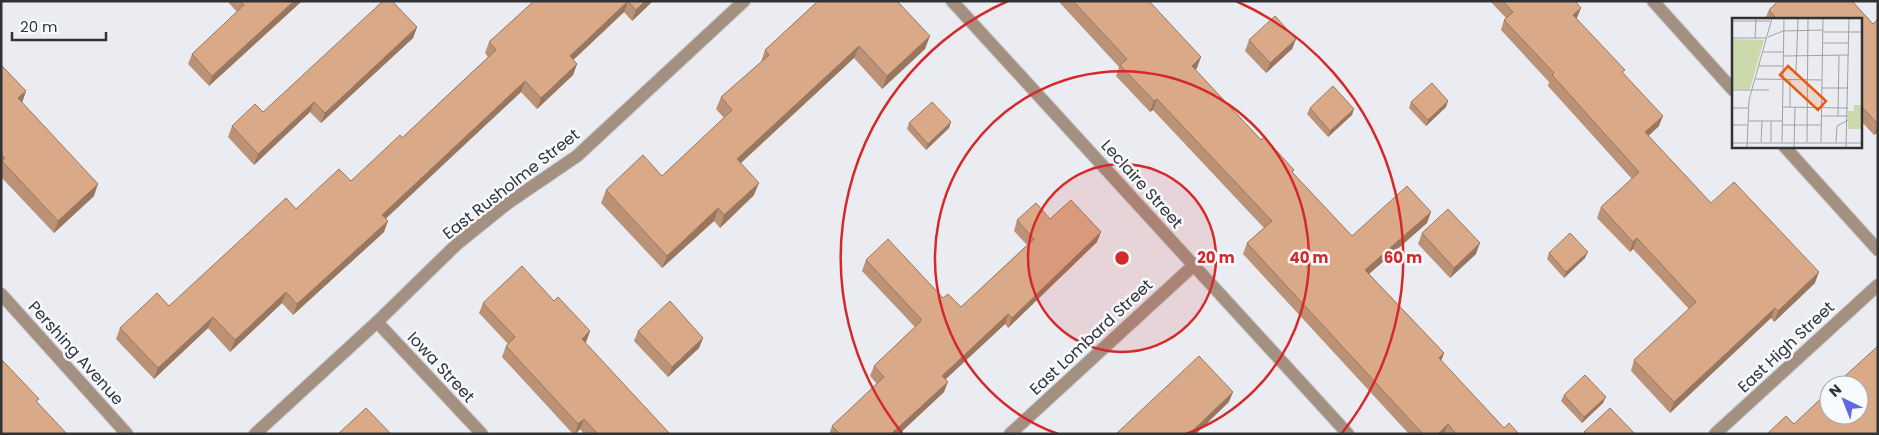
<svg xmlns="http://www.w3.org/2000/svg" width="1879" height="435" font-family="Poppins,sans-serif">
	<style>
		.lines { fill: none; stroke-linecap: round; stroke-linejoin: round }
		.minor-casing { stroke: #c5c7cb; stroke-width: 14 }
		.minor { stroke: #a49080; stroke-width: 12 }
		.wall { fill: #bb9275 }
		.shaded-wall { fill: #99775f }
		.building { fill: #daaa88; stroke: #99775f }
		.ring { fill: none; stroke: #d62828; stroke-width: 2.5 }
		.labels { text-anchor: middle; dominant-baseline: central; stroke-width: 5; stroke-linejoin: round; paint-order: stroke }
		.street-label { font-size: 16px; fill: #313234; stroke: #f7faff }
		.inset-road { fill: none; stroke: #a0a2a5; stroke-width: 1 }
		.view { fill: #e8590c; fill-opacity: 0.15; stroke: #e8590c; stroke-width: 2.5 }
		.inset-edge { fill: none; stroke: #313234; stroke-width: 2.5 }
		.centre { fill: #d62828; stroke: #f7faff; stroke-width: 2.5 }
		.ring-label { font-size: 15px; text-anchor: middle; font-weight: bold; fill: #d62828; stroke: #f7faff; stroke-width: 5; stroke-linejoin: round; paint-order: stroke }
	</style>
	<rect width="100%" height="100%" fill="#eaecf1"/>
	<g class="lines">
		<g class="minor-casing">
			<path id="minor" d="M952,1L1348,434
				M1653,1L1733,90
				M1784,146L1878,250
				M1,294L127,434
				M377,322L482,434
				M255,434L377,322L457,244L508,203L577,156L744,1
				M1010,434L1194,265
				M1715,434L1878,285"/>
		</g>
		<use href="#minor" class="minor"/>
	</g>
	<path class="wall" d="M228,1H302L209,86L188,64L192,54L237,12L228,2Z
		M534,1H653L632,21L624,12L573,60L577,64L573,75L537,109L521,92L385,218L384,232L293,315L282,303L230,352L208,328L154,379L116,339L120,328L169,306L296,209L351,181L402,138L488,57L485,53L489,42Z
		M818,1L925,49L882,89L854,58L741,163L754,195L720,228L714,221L662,268L601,203L606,190L662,176L724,118L716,109L721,97L761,62L765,50Z
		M1061,1H1149L1197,68L1195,70L1352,236L1431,212L1427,223L1369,274L1444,353L1441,361L1504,428L1519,434H1409L1243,254L1247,243L1264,228L1153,110L1150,112L1116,76L1119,67L1060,3Z
		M1490,1H1575L1577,19L1623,74L1659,126L1648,136L1711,203L1815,283L1774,322L1771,318L1670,413L1631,371L1634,360L1689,309L1633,249L1630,252L1597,218L1601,207L1632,179L1548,86L1549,82L1501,30L1504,20L1506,18Z
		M1778,1H1852L1873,24L1878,19V132L1874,135L1860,120V19H1765L1769,10Z
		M417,27L413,38L321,123L310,112L254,165L228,137L232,126L263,112Z
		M1296,39L1292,49L1266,73L1245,51L1249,40Z
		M1,65L26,91L22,102L94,196L54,233L1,177Z
		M1411,102L1446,107L1426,126L1409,108Z
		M1310,108L1352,115L1328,137L1307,114Z
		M951,122L949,128L926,150L907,129L909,123Z
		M1050,219L1097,242L1008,328L1005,324L945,380L944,392L899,434H829L832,426L877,384L870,376L874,366L915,327L862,271L866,260L961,307L1027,245L1014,231L1017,220Z
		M1422,233L1476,254L1450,278L1418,244Z
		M1549,253L1585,258L1564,278L1547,259Z
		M554,301L590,331L586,342L585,343L670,434H584L580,429L576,434H573L502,357L506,346L508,344L479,313L483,303Z
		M638,331L703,338L699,348L668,377L634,341Z
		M1564,395L1603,403L1582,423L1561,401Z"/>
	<path class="shaded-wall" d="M294,1H302L209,86L212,76Z
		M628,1L624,12L566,67L570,56Z
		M645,1H653L632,21L636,10Z
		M1581,8L1577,18L1569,26L1573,15Z
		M417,27L413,38L321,123L325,113Z
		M930,36L925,49L882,89L887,76Z
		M1296,39L1292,49L1266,73L1270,63Z
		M859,46L854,58L732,171L737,159Z
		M1201,57L1197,68L1188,77L1192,66Z
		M577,64L573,75L537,109L541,98Z
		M525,81L521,92L378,226L382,215Z
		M26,91L22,103L18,98Z
		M1157,99L1153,110L1150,112L1154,101Z
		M1448,101L1446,107L1426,126L1428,120Z
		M314,102L310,112L254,165L258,154Z
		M1354,109L1352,115L1328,137L1330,131Z
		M1663,116L1659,126L1641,143L1645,132Z
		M951,122L949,128L926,150L928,144Z
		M1878,126V132L1874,135Z
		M759,183L754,195L720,228L724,215Z
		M98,184L94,196L54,233L58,221Z
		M718,208L714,221L662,268L667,256Z
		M1431,212L1427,223L1361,281L1365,270Z
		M388,221L384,232L293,315L297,304Z
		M1101,232L1097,242L1008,328L1012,318Z
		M1637,238L1633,249L1630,252L1633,242Z
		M1480,243L1476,254L1450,278L1454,268Z
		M1588,252L1585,258L1564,278L1566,272Z
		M1819,272L1815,283L1774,322L1778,311Z
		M286,292L282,303L230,352L235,340Z
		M1775,308L1771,318L1670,413L1674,402Z
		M1008,314L1005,324L938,386L942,376Z
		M213,317L208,328L154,379L158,368Z
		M590,331L586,342L578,350L582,339Z
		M703,338L699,348L668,377L672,367Z
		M1444,353L1440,364L1439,358Z
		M948,382L944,392L899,434H891Z
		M1233,392L1229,402L1196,434H1189Z
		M1606,397L1603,403L1582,423L1584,417Z
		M584,419L580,429L575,434L578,424Z
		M1448,424L1444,434H1438Z"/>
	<path class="building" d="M240,1H294L212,76L192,54L244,5Z
		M383,1H392L417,27L325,113L314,102L258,154L232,126L255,104L263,112Z
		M534,1H645L636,10L628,1L570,56L577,64L541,98L525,81L382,215L388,221L297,304L286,292L235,340L213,317L158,368L120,328L157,293L169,306L286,198L296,209L339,169L351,181L400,135L402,138L496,50L489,42Z
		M818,1H897L930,36L887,76L859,46L737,159L759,183L724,215L718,208L667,256L606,190L643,155L662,176L732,110L721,97L769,55L765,50Z
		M1073,1H1149L1201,57L1192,66L1261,140L1264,137L1294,170L1292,172L1352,236L1407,186L1431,212L1365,270L1444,353L1439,358L1504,428L1509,423L1519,434H1456L1448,424L1438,434H1423L1247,243L1272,221L1157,99L1154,101L1120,65L1127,59Z
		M1503,1H1575L1581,8L1573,15L1625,70L1622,72L1663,116L1645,132L1711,203L1734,182L1819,272L1778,311L1775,308L1674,402L1634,360L1696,302L1637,238L1633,242L1601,207L1639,172L1552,75L1554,73L1504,20L1513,12Z
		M1778,1H1852L1873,24L1878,19V124L1860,105V19H1777L1769,10Z
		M1275,16L1296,39L1270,63L1249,40Z
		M1,65L26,91L18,98L98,184L58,221L2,161L5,158L1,154Z
		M1432,83L1448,101L1428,120L1411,102Z
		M1333,86L1354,109L1330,131L1310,108Z
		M932,102L951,122L928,144L909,123Z
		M1071,200L1101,232L1012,318L1008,314L942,376L948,382L891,434H840L832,426L884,377L874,366L920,322L921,319L866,260L888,239L943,298L948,294L961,307L1034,239L1017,220L1036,203L1050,219Z
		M1448,209L1480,243L1454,268L1422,233Z
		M1570,233L1588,252L1566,272L1549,253Z
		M522,266L554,301L558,297L590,331L582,339L670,434H598L584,419L578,424L506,346L515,337L483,303Z
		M670,301L703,338L672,367L638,331Z
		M1878,346V434H1767L1786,416L1794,424L1829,391V415H1859V385H1835Z
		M1199,356L1233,392L1189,434H1116Z
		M1,360H2L39,399L36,401L67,434H1Z
		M1585,375L1606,397L1584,417L1564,395Z
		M366,408L391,434H338Z
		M1610,408L1635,434H1586L1584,432Z"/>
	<circle cx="1122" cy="258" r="94" fill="#d62828" fill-opacity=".12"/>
	<g class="ring">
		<circle cx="1122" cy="258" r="94"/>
		<path d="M1058 434A187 187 0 1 1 1186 434"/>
		<path d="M902 433A281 281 0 0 1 1008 1M1236 1A281 281 0 0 1 1342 433"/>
	</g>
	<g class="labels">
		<g class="street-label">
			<text transform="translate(511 184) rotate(-38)">East Rusholme Street</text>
			<text transform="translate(1142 184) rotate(48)">Leclaire Street</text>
			<text transform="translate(1091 337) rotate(-43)">East Lombard Street</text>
			<text transform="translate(1786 347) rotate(-43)">East High Street</text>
			<text transform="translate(76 353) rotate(48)">Pershing Avenue</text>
			<text transform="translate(441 367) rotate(47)">Iowa Street</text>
		</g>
	</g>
	<g transform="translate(1732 18)">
		<rect width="130" height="130" fill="#eaecf1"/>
		<path d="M0,21L32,22L18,71H0ZM122,87H130L129,111H116V93H122Z" fill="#ccd9aa"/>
		<path class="inset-road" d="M0,3H38M91,14H130M36,19L51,13L91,12M0,20H34M23,20L24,0M91,25H117M31,34H51M51,38L117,37M27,48H51M64,54L66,0M24,61L90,62M58,62V89M90,70H116M0,72H37M50,89L116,90M0,90H16M90,98H116M106,98L107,37M17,103H50M0,107H16M50,107H89M29,124L30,103M39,124V103M75,124L76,0M89,124L91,0M0,125H130M50,125L52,0M104,125L105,108L116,102M15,130L17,82L40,0M62,130L63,89M114,130L117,0"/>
		<path class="view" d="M56,48L94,83L86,92L48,57Z"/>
		<rect width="130" height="130" class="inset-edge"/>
	</g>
	<circle cx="1122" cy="258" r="8" class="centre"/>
	<g class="ring-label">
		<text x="1216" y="263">20 m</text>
		<text x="1309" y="263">40 m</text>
		<text x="1403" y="263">60 m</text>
	</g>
	<rect width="1879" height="435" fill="none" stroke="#313234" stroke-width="5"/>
	<g transform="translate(1844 400) rotate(317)"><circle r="24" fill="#f7faff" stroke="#a8aaae"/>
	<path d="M0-4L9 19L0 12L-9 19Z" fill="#5f69e1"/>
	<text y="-8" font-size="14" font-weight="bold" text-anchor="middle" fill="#313234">N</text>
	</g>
	<path d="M12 32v8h94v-8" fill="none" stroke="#313234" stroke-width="2.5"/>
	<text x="20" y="32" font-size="15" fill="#313234" stroke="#f7faff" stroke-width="4" paint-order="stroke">20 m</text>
</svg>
